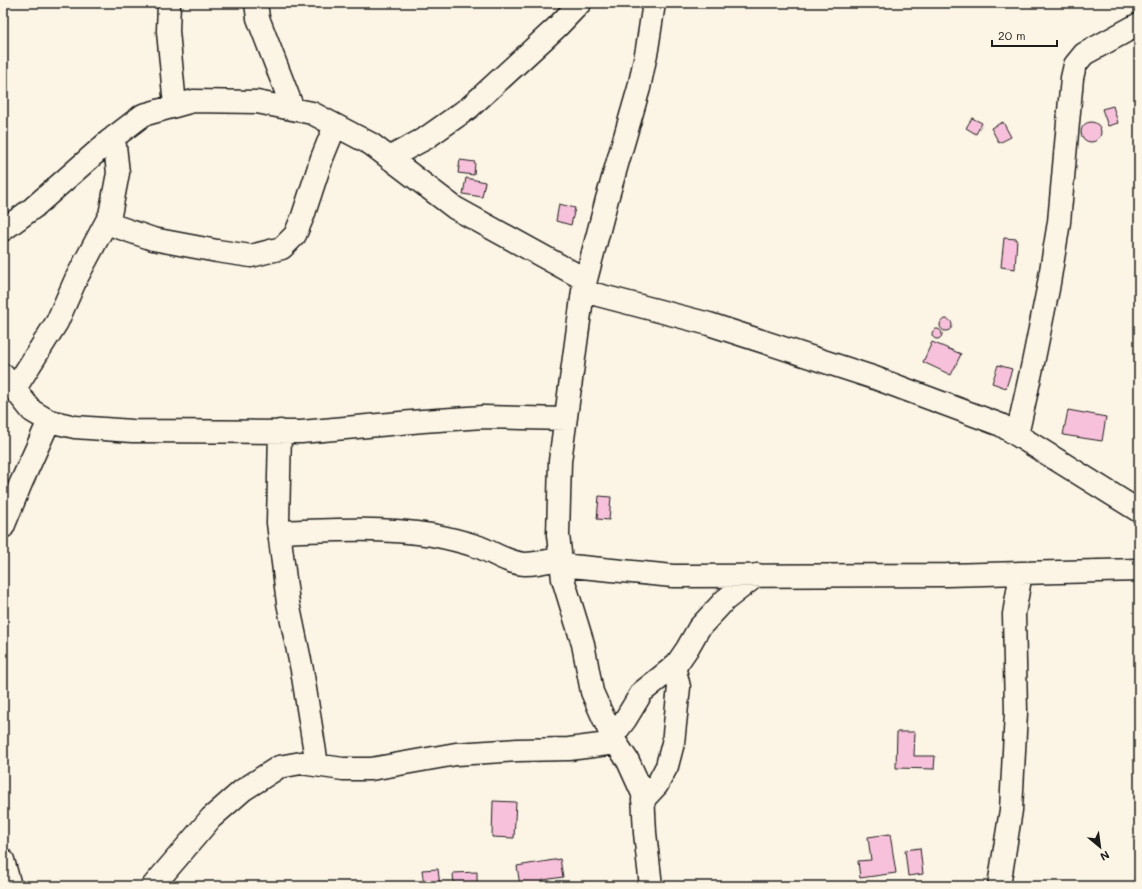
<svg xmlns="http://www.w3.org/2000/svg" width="1142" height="889" font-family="Mali,sans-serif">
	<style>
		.building { fill: #f7c1db; stroke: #1c1c1c }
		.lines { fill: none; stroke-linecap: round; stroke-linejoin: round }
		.minor-casing { stroke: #1c1c1c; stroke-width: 25 }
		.minor { stroke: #fcf5e5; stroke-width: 22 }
	</style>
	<rect width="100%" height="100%" fill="#fcf5e5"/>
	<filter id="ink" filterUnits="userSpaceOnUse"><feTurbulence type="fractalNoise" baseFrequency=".025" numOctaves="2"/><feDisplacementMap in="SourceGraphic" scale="8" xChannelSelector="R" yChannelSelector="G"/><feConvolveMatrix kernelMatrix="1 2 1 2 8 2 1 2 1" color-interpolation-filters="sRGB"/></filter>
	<g filter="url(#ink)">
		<path class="building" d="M1113,106L1118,123L1108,126L1102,109Z
			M972,118L982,123L976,134L966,128Z
			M1081 132a10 10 0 1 1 20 0a10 10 0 1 1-20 0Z
			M1003,122L1011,137L999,143L991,128Z
			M460,160L475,162L474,175L458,173Z
			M466,178L485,182L482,197L463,194Z
			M559,204L575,208L571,225L556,221Z
			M1004,238L1017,239L1015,269L1001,267Z
			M940 325a6 6 0 1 1 12 0a6 6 0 1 1-12 0Z
			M932 334a5 5 0 1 1 10 0a5 5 0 1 1-10 0Z
			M932,342L961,354L951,375L923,362Z
			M998,365L1012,369L1006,388L992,383Z
			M1068,410L1106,417L1102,441L1063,435Z
			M599,496L611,497L609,520L597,519Z
			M897,732H915L914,756H935L934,769L896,768Z
			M493,801L516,802L514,838L492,837Z
			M890,834L896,873L860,878L858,861L871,860L868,837Z
			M920,848L923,874L908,876L905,850Z
			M560,859L563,877L543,880L544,886H520L517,866Z
			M438,869L440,886H424L422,870Z
			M477,872V886H454L453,873Z"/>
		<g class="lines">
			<g class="minor-casing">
				<path id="minor" d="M169,3L168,31L175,106
					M256,3L258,18L293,109
					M389,158L426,138L470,107L557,27L580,3
					M106,223L153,239L217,251L251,256L282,248L295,235L303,216L322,158L335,126
					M3,230L33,208L109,141L143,115L193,101L257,102L312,113L371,144L455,208L586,280
					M583,291L709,324L875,378L1001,425L1139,511
					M3,375L32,411L49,421L75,427L132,431L301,432L423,421L483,417L565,419
					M14,390L57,322L76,279L110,215L118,173L114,137
					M280,431L278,523L288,603L302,670L317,765
					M1017,435L1033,363L1048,289L1059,222L1072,78L1075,65L1084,54L1139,24
					M3,527L21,483L49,421
					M280,532C330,530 382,527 432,535C448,538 464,542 479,547C494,553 508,563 525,564C537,564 549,561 561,558
					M561,565L673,576L947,575L1139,570
					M612,737L625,720L642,692L676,665L687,649L699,628L725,600L757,575
					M643,800L657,785L667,766L673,743L679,687L674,666
					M3,860L10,886
					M153,886L211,818L243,790L279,767L301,763L343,769H371L456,754L518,750L569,749L616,743
					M651,886L645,833L643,794L628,761L612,737L592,692L583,644L563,579L558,535L560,461L583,291L607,199L639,88L647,49L654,3
					M999,886L1011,810L1016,712L1014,614L1021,573"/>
			</g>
			<use href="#minor" class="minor"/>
		</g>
	</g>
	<rect width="1142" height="889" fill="none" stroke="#fcf5e5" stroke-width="16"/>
	<rect x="8" y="8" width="1126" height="873" fill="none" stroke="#1c1c1c" stroke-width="1.5" filter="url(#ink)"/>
	<g transform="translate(1100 847) rotate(151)" stroke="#fcf5e5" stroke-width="3" paint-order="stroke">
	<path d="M0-3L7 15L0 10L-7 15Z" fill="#1c1c1c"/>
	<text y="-6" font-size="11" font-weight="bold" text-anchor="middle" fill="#1c1c1c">N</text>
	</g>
	<path d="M992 40v6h65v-6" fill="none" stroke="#1c1c1c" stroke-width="2"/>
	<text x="998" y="40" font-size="12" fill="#1c1c1c" stroke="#fcf5e5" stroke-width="3" paint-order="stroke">20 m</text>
</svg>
